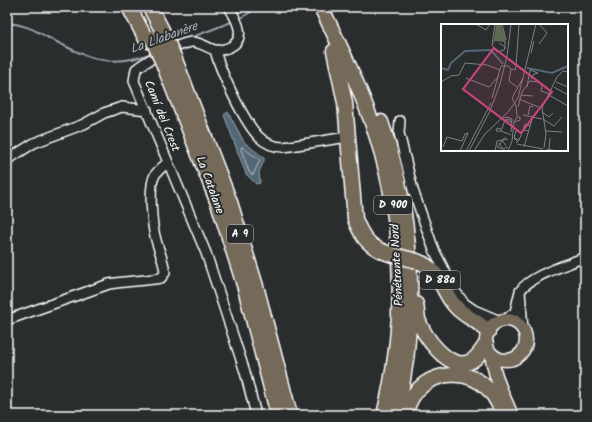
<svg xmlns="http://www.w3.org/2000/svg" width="592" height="422" font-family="Kalam,sans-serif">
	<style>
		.water { fill: #536776; stroke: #98a4ad }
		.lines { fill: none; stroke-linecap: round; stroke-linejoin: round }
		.shore { stroke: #bac2c8; stroke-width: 1 }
		.stream { stroke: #98a4ad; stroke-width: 2 }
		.minor-casing { stroke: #fff; stroke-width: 12 }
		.major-casing { stroke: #fff; stroke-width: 15 }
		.highway-casing { stroke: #fff; stroke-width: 17 }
		.minor { stroke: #2a2d2e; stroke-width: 9 }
		.major { stroke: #746a5a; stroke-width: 12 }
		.highway { stroke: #746a5a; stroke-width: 14 }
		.highway-bridge-casing { stroke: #fff; stroke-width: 17; stroke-linecap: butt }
		.highway-bridge { stroke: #746a5a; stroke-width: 14 }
		.labels { text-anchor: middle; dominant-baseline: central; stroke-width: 4; stroke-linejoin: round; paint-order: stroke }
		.shield { fill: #2a2d2e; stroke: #bfc0c0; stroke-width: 1 }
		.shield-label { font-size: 11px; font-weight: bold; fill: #fff }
		.street-label { font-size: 12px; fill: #fff; stroke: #2a2d2e }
		.water-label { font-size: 13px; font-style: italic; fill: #a9b3ba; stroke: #2a2d2e }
		.inset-river { fill: none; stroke: #536776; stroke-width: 2 }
		.inset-road { fill: none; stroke: #7f8182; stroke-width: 1 }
		.view { fill: #ce467c; fill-opacity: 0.15; stroke: #ce467c; stroke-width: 2 }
		.inset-edge { fill: none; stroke: #fff; stroke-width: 2 }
	</style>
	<rect width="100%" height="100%" fill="#2a2d2e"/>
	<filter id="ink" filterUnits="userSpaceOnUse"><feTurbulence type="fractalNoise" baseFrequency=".025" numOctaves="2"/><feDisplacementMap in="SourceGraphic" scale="8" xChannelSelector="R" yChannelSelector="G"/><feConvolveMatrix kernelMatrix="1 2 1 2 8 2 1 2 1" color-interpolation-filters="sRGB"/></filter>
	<g filter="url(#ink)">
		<path class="water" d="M228,112L244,142L264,158V161L259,172L260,183L256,184L246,174L224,115Z"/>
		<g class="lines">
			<path class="shore" d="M242,147L260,160L253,175L249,172L241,149Z"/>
			<path class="stream" d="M238,20L258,7
				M7,23C23,24 33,29 47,37C86,57 109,70 152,53
				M190,38L234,21"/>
			<g class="minor-casing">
				<path id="minor" d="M229,7C236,19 248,38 230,47C225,49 220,51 215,50C207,48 199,41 191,42C175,45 149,59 136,69L134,81L206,253L245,372L256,415
					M215,50C220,71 244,122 259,137C266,144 275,147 284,147L341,138
					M400,121L399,133L413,190L434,250L455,291L464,303L474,310
					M7,160L34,143L84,124L104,113L122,107L147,110
					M520,291C531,275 567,265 585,257
					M7,320L109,284C127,281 143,281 161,278L165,273C164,261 159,251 156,240C152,227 148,186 155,175C158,170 164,166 168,162
					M505,320L515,312L520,291L523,329
					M488,325L474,310L500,321"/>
			</g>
			<g class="major-casing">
				<path id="major" d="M486 340a20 20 0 1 1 40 0a20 20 0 1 1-40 0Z
					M491,353C494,376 503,395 512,415"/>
			</g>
			<g class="highway-casing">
				<path id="highway" d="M129,7L147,41
					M150,7L163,32
					M321,7C339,44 357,81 371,120C405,214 408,318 384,415
					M334,51L345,103L355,219C362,238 370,248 390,254
					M174,57L230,202L256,286L290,415
					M163,63L219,206L245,288L278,415
					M381,122C414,216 419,318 396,415
					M417,261C442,270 440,290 456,307C466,318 478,320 488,332
					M416,304C417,309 417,314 418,319C423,336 449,371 469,362C477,359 482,350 486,344
					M404,415C407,408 410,399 415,393C433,371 468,368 488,389C496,396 499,406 504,415"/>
			</g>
			<use href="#minor" class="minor"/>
			<use href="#major" class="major"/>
			<use href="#highway" class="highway"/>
			<g class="highway-bridge-casing">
				<path id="highway-bridge" d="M163,32L174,57
					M152,38L163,63
					M390,254L417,261"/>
			</g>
			<use href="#highway-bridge" class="highway-bridge"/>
		</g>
	</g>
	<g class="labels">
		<g class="shield">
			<rect x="374" y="196" width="38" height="18" rx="3"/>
			<rect x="227" y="225" width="26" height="18" rx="3"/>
			<rect x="420" y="271" width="40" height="18" rx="3"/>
		</g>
		<g class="shield-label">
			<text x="393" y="205">D 900</text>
			<text x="240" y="234">A 9</text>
			<text x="440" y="280">D 88a</text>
		</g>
		<g class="street-label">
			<text transform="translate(162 116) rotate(68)">Camí del Crest</text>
			<text transform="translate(210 185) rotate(70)">La Catalane</text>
			<text transform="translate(397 265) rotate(-93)">Pénétrante Nord</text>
		</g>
		<g class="water-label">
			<text transform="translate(164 38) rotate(-20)">La Llabanère</text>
		</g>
	</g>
	<g transform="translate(441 24)">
		<rect width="127" height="127" fill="#2a2d2e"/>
		<path d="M55,0H60L65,18L64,28L63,18L54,17L52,21Z" fill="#5d6b53"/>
		<path class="inset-river" d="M0,44L7,46L10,39L24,27L50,26L62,40M86,44L111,49L127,42"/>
		<path class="inset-road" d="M35,0L45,6L49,0M54,0L51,21L56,28L63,26L64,23L58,19M61,0L65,16M98,0L106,9L98,20M90,29L93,17M70,45L74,46L75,42L78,0M70,45L68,57L76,63M25,54L48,63L58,52M0,58L10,52L18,51L24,39L46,41L59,46M115,58L127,63M101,61L100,67L109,70M86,63L89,46L97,49L93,50L90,55M113,63L127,71M80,71L92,72M108,71L127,82M51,74L60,42H67L70,45M78,75L100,84M77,83L81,68L89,57L98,58M101,88L108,93L112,89M82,91L101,95M87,91L89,82L92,83M76,92L75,82L71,74L82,54M62,94L67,93L71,95L70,108M66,95L70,96V98L64,96ZM102,95L113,102L121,93M64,96L60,107L70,111M60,107H55L56,104L60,105M88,107L82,106L84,100L89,102M105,107L121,108M73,114L75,107L81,109L78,116M61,117L56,123L62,125M58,119L62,125L67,123M75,119L78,116L73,114L76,117M76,120L102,125M65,122L61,116L65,113M2,123L6,113L21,117L24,110L27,109L19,127M83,123L92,92M103,124L105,110L101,84L116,53L122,47L127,48M105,125L118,127M108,126L109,114M25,127L50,79M28,127L49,87L59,60L66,32L70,0M33,127L43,111L68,87L77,74L95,0M54,127L56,117L67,115M67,127L71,117L73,98L76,93H79V96L73,98"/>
		<path class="view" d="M53,24L111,68L80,109L22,65Z"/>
		<rect width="127" height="127" class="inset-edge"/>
	</g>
	<rect width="592" height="422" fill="none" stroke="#2a2d2e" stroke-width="24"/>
	<rect x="12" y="12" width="568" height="398" fill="none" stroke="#fff" stroke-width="1.5" filter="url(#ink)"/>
</svg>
